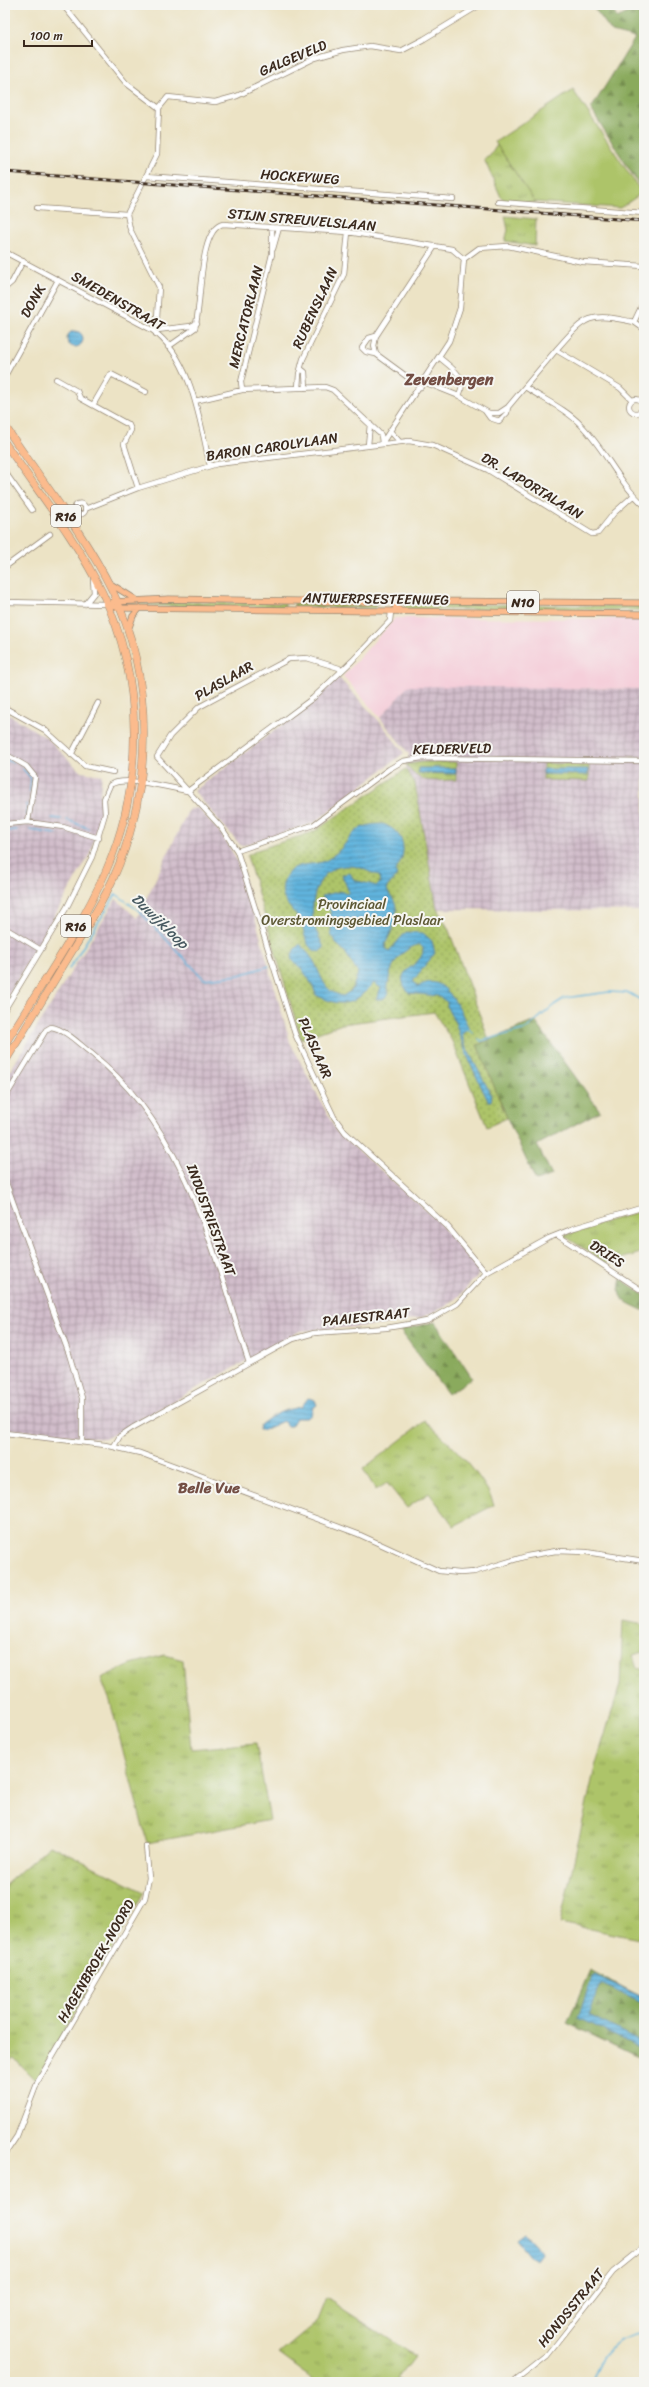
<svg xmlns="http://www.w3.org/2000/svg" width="649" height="2387" font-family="Sriracha,sans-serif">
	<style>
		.built { fill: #f5cfda }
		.industrial { fill: url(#industrial-grid) }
		.grass { fill: url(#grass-tufts); stroke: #747744 }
		.forest { fill: url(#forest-firs); stroke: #626a3e }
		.park { fill: url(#park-dots); stroke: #747744 }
		.pitch { fill: #adc469; stroke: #747744 }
		.water { fill: url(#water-rules); stroke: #4e6f7e }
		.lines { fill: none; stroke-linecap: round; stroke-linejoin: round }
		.stream { stroke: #61b4dd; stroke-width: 1.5 }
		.minor-casing { stroke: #948672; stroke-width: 6 }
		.major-casing { stroke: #948672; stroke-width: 7 }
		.highway-casing { stroke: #948672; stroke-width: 8 }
		.minor { stroke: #fff; stroke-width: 4.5 }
		.major { stroke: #fbbb8d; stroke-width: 5.5 }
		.highway { stroke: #fbbb8d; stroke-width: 7 }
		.rail-casing { stroke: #3b2a1e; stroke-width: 3 }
		.rail { stroke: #f6f6f2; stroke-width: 1.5; stroke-dasharray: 4.5; stroke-linecap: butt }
		.labels { text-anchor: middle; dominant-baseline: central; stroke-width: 4; stroke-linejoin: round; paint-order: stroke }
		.shield { fill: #f6f6f2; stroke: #73675e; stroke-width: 1 }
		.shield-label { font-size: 13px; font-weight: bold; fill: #3b2a1e }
		.street-label { font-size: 14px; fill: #3b2a1e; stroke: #f6f6f2 }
		.park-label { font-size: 14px; fill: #5d5834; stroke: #f6f6f2 }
		.water-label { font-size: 15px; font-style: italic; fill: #485a61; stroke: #f6f6f2 }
		.neighbourhood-label { font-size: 15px; font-weight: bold; fill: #734e44; stroke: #f6f6f2 }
		.quarter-label { font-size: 16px; font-weight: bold; fill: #734e44; stroke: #f6f6f2 }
	</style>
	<defs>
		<pattern id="industrial-grid" width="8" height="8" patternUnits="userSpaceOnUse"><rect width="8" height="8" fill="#d1bdcb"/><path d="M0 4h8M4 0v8" fill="none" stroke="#ab9aa4"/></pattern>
		<pattern id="grass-tufts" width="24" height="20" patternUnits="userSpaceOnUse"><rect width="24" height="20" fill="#adc469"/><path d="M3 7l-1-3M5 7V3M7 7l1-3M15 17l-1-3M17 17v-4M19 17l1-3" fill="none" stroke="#8e9f56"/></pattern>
		<pattern id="forest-firs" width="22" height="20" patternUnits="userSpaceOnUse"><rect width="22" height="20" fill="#8aaa5d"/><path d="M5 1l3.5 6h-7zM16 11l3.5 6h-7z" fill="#728b4c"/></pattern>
		<pattern id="park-dots" width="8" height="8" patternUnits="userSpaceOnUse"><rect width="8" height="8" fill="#adc469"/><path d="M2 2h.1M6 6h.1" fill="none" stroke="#8e9f56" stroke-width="1.8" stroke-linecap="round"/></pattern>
		<pattern id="water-rules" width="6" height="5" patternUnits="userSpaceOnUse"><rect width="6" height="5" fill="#61b4dd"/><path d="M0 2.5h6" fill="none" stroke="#5193b3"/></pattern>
	</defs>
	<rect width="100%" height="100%" fill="#f6f6f2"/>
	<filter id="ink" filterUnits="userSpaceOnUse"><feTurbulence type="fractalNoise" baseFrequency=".025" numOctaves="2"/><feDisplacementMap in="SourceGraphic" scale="8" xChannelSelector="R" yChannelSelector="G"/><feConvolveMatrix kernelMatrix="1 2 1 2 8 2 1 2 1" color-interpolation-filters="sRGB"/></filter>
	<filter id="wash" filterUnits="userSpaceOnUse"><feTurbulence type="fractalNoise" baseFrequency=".012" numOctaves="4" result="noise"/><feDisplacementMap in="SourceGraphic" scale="16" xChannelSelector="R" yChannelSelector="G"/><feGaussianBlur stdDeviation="0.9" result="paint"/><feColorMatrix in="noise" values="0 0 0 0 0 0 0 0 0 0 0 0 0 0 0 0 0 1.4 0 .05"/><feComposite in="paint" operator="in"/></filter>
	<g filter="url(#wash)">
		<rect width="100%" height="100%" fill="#ece3c5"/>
		<path class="built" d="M395,618L644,619V689L408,687L380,718L343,676Z"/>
		<path class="industrial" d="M338,677L381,723L404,753L314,823L241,846L194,791L311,703Z
			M408,686L644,689V911L437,909L415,783L406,769L409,754L380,718Z
			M5,712L47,738L81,772L102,775L100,793L101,812L90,854L5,1002Z
			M198,808L223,836L234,855L243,875L290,1042L336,1131L434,1217L481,1272L461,1294L447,1306L423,1317L383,1325L300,1331L105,1439L5,1429V1079L116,899L137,918L189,809Z"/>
		<path class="grass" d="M497,145L534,200L535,203L505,201L501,197L484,159L490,156Z
			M505,216L536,219L535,246L505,241L508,230Z
			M172,602L285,603V607L130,606V603L165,604Z
			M294,603H376V608L294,607Z
			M405,604L644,606V610L405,609Z
			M423,762H456V780C434,780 419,786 406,764Z
			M543,763L589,764V781L543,780Z
			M644,1210V1252L606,1263L563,1235Z
			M425,1421C447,1439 487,1479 494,1505L454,1526L429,1493L407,1508L387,1483L376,1490L363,1469Z
			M623,1620L644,1624V1652L633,1655L637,1668L644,1670V1940L560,1923L595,1767L620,1685Z
			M165,1655L183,1660L191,1749L256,1743L270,1820L147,1843L110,1701L101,1678L131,1664Z
			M50,1845L144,1892L36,2080L14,2058L5,2064V1885Z
			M326,2298L415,2356L397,2379L401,2382H317L279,2354L316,2323Z"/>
		<path class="forest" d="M592,5H610L617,18L632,11L644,17V193L591,109L635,38L612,32Z
			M535,1021L600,1111L537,1145L552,1175L536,1181L507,1118L477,1045Z
			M621,1279L644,1295V1310H642C625,1301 615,1301 621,1279Z
			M435,1322L472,1378L448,1394L400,1330Z
			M590,1970L644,1998V2060L567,2023Z"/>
		<path class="park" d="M406,769L415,783L437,909L448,928L489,1040L477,1045L507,1118L487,1127L452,1041L434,1012L342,1024L301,1039L247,856L257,850L313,832Z"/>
		<path class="pitch" d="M573,90L642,193L620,208L535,202L495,142Z"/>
		<path class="water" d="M67 339a8 8 0 1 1 16 0a8 8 0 1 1-16 0Z
			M418,768H456V774L418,773Z
			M543,769H588V775L543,774Z
			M383,824C405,832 409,852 395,871L397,876L387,887C387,893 391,896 394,901C401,914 391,934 385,944L386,949L389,951L406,932L423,933L432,941L435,953L413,981L418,987C444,968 460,1011 469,1028L462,1034L464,1043L492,1096L491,1101H488C476,1076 465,1053 457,1028C455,1018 446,1012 447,1002L438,996L409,993C388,968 425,968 423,948L419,944C402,950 392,961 389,979C388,984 387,989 389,994L383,999H376L381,988L374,983C353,1005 344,1009 316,995C312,981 302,968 291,959L294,950L300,944C306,951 314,959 317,968C324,983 326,992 343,996L352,990L358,973L345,952L335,942L331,934V912L322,896L341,891L346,894L349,892L342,875L350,873L354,880L377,886L380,883L379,875C369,873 361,866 350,866C319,864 310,897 313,922C315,931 321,940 324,948L319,952C304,948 306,935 301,923C294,908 279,903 283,884C290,856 314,870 330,858C354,842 347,824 383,824Z
			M308,1398L315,1400L317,1405L313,1407L311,1415L306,1418H296L291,1426H287L283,1421L263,1430H259L260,1425C275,1413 283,1410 301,1407Z
			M595,1975L644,1998V2004L601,1984L589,2015L644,2043V2050L578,2018L592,1977Z
			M525,2234L542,2252L536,2260L529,2255L517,2240Z"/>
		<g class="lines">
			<path class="stream" d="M5,759L13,763
				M23,769L31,778L30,792
				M26,815L27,804
				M52,818L61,819
				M67,820L88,828
				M30,830L57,834
				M5,831L17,830
				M69,969L116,894L138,910L204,979L239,975L269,966
				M467,1028L473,1033
				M479,1039L481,1041L526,1029L554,1005L565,998L609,992L629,993L644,1002
				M591,2382C600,2355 614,2337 644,2333"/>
		</g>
	</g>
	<g filter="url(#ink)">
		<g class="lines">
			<g class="minor-casing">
				<path id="minor" d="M63,5L126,83L159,108
					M146,176L453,199
					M498,202L644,213
					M37,208L127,214
					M273,249L279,228
					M5,252L152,330C192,358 200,422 210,466
					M464,259L479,248L508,246L583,262L644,266
					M5,288L12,282L23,261
					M644,301L634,322L644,329
					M157,330L191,326L197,323
					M156,334L159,287L130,229L127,214L157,154L159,108L168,97L215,102L237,96L315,58L343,50L370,46L401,51L424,39L480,5
					M376,336L369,338L362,348L366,352L376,354
					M168,347L195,328C202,306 198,229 223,224L348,232L452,249L464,259
					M440,358C453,369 468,377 459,396
					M301,369L305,372L306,388
					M5,376L58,280
					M56,379L77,391L80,398L129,425L131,430L124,444L138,488
					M424,382L459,396L489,413H499L508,407L556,350
					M421,387L376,354L374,346L376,336L435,246
					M525,387C543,399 566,409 581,425C605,449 618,482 644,505
					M298,388L299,374L303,359L344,274L348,232
					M242,390L241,382L272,254V227
					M629 406a7 7 0 1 1 14 0a7 7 0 1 1-14 0Z
					M632,400L620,388L556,350C586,316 588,312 634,322
					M195,401L242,390L325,387L333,390L378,432L381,435L382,443
					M93,405L111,374L146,392
					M485,411L490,418L499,421L507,413L508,407
					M390,431L399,441
					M382,443L449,341L460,308L464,259
					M368,445L370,424
					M5,472L32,510
					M74.5 509a5.5 5.5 0 1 1 11 0a5.5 5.5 0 1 1-11 0Z
					M85,509L138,488L217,464L409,441L432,445L488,470L592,534L598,533L614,513L634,495
					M5,567L50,534
					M5,602L107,604
					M85,604L94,593L93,579
					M341,671L339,668L307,658L289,659L199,707L170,736L157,757L221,827L237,851L295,1034L334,1117L345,1132L448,1227L486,1273
					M5,708L45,730L85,766L113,772
					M5,754L26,766L35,777L28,822
					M71,755L98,703
					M5,824L28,822L63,827L99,838
					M237,851L313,825L389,769L403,761L422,758L644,761
					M5,928L41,950
					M5,1009L67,907L92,857L105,814L104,799L110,785C125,775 170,788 188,791L313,698L352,661L390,621L391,612
					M5,1098L46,1030L51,1027C65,1029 80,1045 91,1053C187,1129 213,1253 249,1363
					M5,1180L69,1354L82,1398V1442
					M557,1235L644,1292
					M5,1433L105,1445L140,1453L358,1534L439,1571L460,1573L474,1572L527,1556L556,1551L586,1552L644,1561
					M114,1446L120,1436L132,1428L293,1339L314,1333L386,1328L427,1321L457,1304L486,1273L549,1238L574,1228L644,1207
					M5,2154L17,2136L38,2081L145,1898L149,1878L146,1846
					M514,2382L547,2356L613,2272L644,2247"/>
			</g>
			<g class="major-casing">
				<path id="major" d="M109,583L135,599
					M113,602L169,599L363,602L402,599L437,601L644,603
					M107,604L119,608L644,614
					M401,612L395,606L402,599
					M128,630L133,616L140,608"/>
			</g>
			<g class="highway-casing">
				<path id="highway" d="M5,426C40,479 84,533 112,590C155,678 153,790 113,879C101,905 86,929 71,953C49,989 27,1026 5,1062
					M5,443C38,492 76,539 102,592C144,678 144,784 106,871C79,932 39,988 5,1044"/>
			</g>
			<use href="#minor" class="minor"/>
			<use href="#major" class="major"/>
			<use href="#highway" class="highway"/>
			<g class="rail-casing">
				<path id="rail" d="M5,172L644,221"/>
			</g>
			<use href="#rail" class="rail"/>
		</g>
	</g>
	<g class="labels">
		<g class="shield">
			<rect x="51" y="505" width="30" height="22" rx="3"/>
			<rect x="507" y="591" width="32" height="22" rx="3"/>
			<rect x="61" y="915" width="30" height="22" rx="3"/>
		</g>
		<g class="shield-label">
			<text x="66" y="516">R16</text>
			<text x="523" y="602">N10</text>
			<text x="76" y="926">R16</text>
		</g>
		<g class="street-label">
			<text transform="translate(293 58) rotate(-23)">GALGEVELD</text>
			<text transform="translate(300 177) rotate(4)">HOCKEYWEG</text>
			<text transform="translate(302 220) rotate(5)">STIJN STREUVELSLAAN</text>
			<text transform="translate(33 301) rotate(-61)">DONK</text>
			<text transform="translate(118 301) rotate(30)">SMEDENSTRAAT</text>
			<text transform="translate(315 308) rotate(-65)">RUBENSLAAN</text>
			<text transform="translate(246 317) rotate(-76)">MERCATORLAAN</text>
			<text transform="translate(272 447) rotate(-8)">BARON CAROLYLAAN</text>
			<text transform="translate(532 486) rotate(31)">DR. LAPORTALAAN</text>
			<text transform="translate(376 599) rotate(1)">ANTWERPSESTEENWEG</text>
			<text transform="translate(224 681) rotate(-30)">PLASLAAR</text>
			<text transform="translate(452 749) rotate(-1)">KELDERVELD</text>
			<text transform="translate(315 1048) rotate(67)">PLASLAAR</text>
			<text transform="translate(211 1220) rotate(70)">INDUSTRIESTRAAT</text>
			<text transform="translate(607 1254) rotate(33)">DRIES</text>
			<text transform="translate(366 1317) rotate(-6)">PAAIESTRAAT</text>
			<text transform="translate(96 1961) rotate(-60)">HAGENBROEK-NOORD</text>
			<text transform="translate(571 2308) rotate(-51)">HONDSSTRAAT</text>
		</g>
		<g class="park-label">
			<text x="352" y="904">Provinciaal<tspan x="352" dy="16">Overstromingsgebied Plaslaar</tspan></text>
		</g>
		<g class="water-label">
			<text transform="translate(160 921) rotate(44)">Duwijkloop</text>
		</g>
		<g class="neighbourhood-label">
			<text x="209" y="1488">Belle Vue</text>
		</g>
		<g class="quarter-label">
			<text x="449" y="379">Zevenbergen</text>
		</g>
	</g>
	<rect width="649" height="2387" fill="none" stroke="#f6f6f2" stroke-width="20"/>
	<path d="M24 40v6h68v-6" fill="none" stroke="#3b2a1e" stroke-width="2"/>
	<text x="30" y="40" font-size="12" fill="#3b2a1e" stroke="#f6f6f2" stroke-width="3" paint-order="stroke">100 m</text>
</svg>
